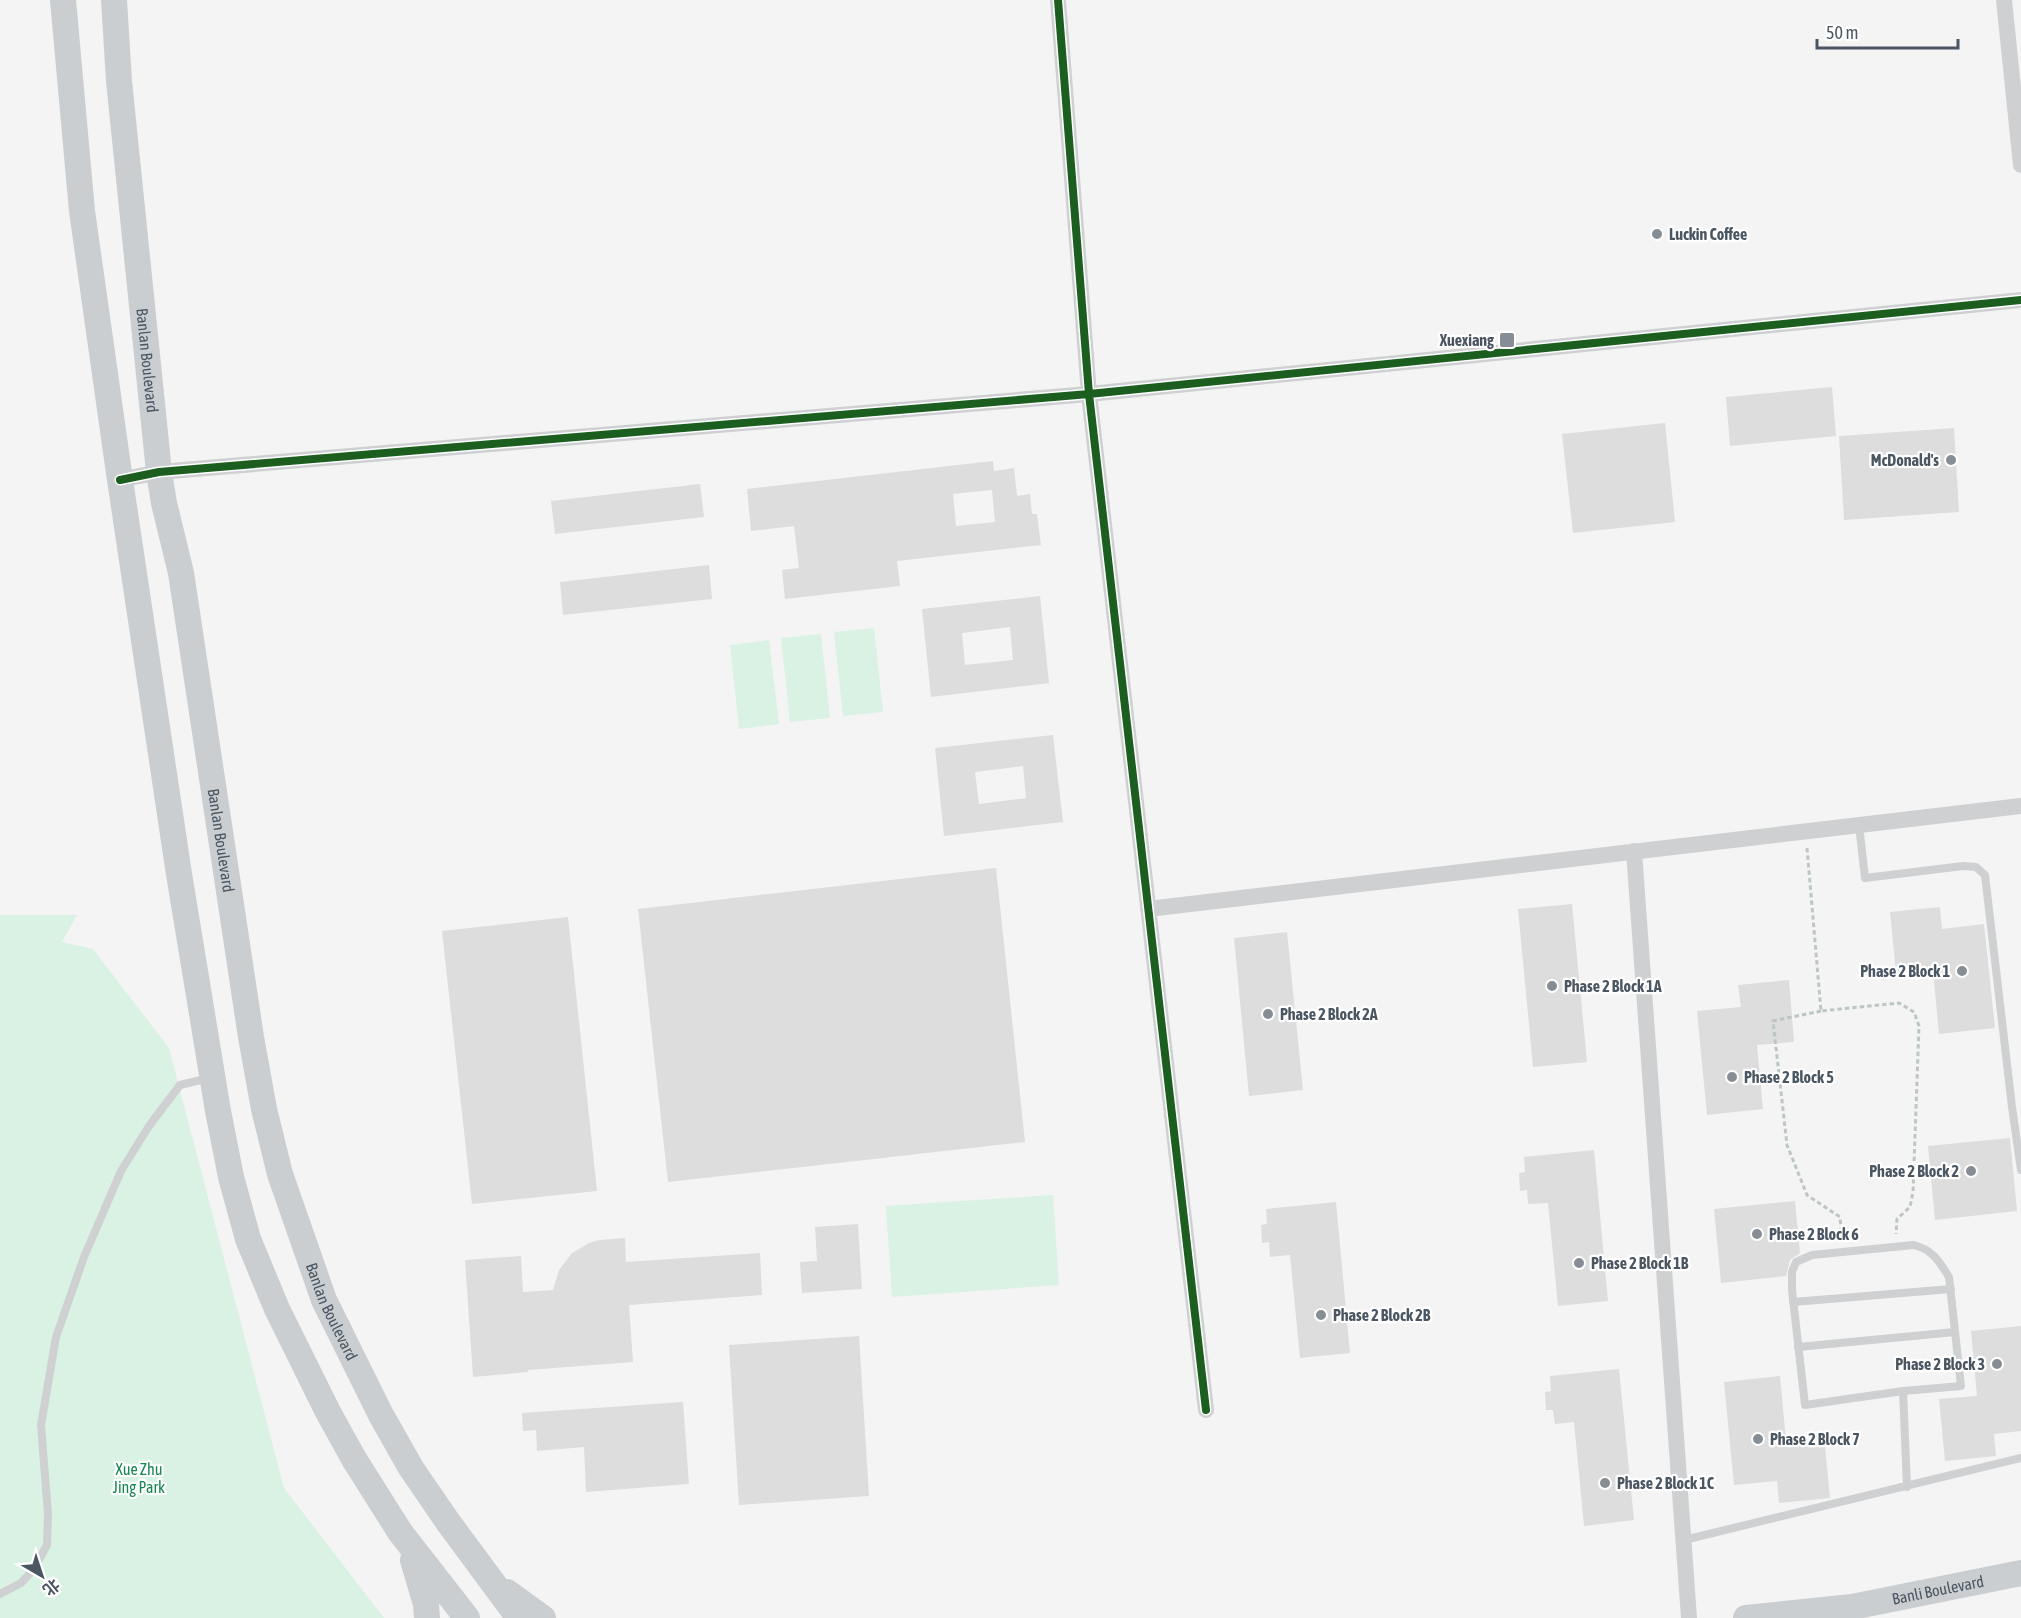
<svg xmlns="http://www.w3.org/2000/svg" width="2021" height="1618" font-family="'Asap Condensed','Noto Sans SC',sans-serif">
	<style>
		.green { fill: #d9f2e3 }
		.building { fill: #ddddde; fill-rule: evenodd }
		.lines { fill: none; stroke-linecap: round; stroke-linejoin: round }
		.path { stroke: #bcc7c4; stroke-width: 3; stroke-dasharray: 4.5 3; stroke-linecap: butt }
		.service { stroke: #ced0d2; stroke-width: 8 }
		.minor { stroke: #ced0d2; stroke-width: 16 }
		.primary { stroke: #caced1; stroke-width: 26 }
		.cycleway-casing { stroke: #fff; stroke-width: 11 }
		.cycleway { stroke: #1b5e20; stroke-width: 8 }
		.poi-dot { fill: #868d94; stroke: #fff; stroke-width: 2 }
		.labels { text-anchor: middle; dominant-baseline: central; stroke-width: 4.5; stroke-linejoin: round; paint-order: stroke }
		.poi-label { font-size: 16px; font-weight: bold; fill: #4a5661; stroke: #fff; text-anchor: start }
		.street-label { font-size: 16px; fill: #4a5661; stroke: #fff }
		.park-label { font-size: 16px; fill: #17864f; stroke: #fff }
	</style>
	<rect width="100%" height="100%" fill="#f4f4f4"/>
	<path class="green" d="M874,628L883,712L843,716L834,632Z
		M821,634L830,718L790,722L781,638Z
		M769,640L779,724L739,729L730,645Z
		M0,915H77L62,942L93,949L169,1048L284,1488L384,1618H0Z
		M1053,1195L1059,1285L892,1297L886,1206Z"/>
	<path class="building" d="M1832,387L1836,436L1730,446L1726,397Z
		M1665,423L1675,522L1573,533L1562,434Z
		M1954,428L1959,512L1844,520L1839,436Z
		M993,461L994,471L1014,468L1017,496L1030,494L1032,514H1037L1041,545L897,561L900,586L785,599L782,570L799,568L794,526L751,531L747,489ZM992,490L995,522L956,526L953,494Z
		M700,484L704,517L555,534L551,501Z
		M709,565L712,599L563,615L560,582Z
		M1040,596L1049,683L931,697L922,609ZM1010,627L1013,660L965,665L962,633Z
		M1053,735L1063,822L944,836L935,748ZM1023,766L1026,798L979,804L975,772Z
		M996,868L1025,1142L668,1182L638,909Z
		M1572,904L1587,1062L1533,1067L1518,909Z
		M1940,907L1942,929L1984,924L1995,1028L1939,1034L1933,970L1896,973L1890,912Z
		M568,917L597,1191L472,1204L442,931Z
		M1287,932L1303,1090L1249,1096L1234,938Z
		M1789,980L1794,1042L1757,1045L1763,1109L1707,1115L1697,1011L1741,1007L1738,985Z
		M2010,1138L2017,1211L1935,1220L1928,1146Z
		M1594,1150L1608,1301L1558,1306L1548,1203L1528,1204L1527,1190L1520,1191L1519,1173L1525,1172L1524,1157Z
		M1795,1201L1800,1253L1790,1260L1786,1276L1721,1283L1714,1209Z
		M1336,1202L1350,1353L1300,1358L1290,1255L1270,1257L1269,1242L1262,1243L1261,1225L1267,1224L1266,1209Z
		M858,1224L862,1289L802,1293L800,1262L817,1261L815,1227Z
		M625,1238L626,1262L760,1253L762,1295L629,1305L633,1362L528,1370V1372L473,1377L465,1260L521,1256L523,1292L553,1290L559,1270L572,1253L589,1243L599,1240Z
		M2021,1326V1431L1994,1434L1996,1456L1945,1461L1939,1399L1977,1396L1971,1331Z
		M859,1336L869,1496L739,1505L729,1345Z
		M1619,1369L1634,1520L1584,1526L1574,1422L1555,1424L1553,1410H1546L1545,1392L1551,1391L1550,1376Z
		M1780,1376L1786,1441L1824,1437L1830,1498L1779,1503L1777,1481L1734,1485L1724,1382Z
		M683,1402L689,1484L586,1492L584,1447L537,1451L536,1430L523,1431L522,1413Z"/>
	<g class="lines">
		<path class="path" d="M1807,848L1821,1011L1899,1003L1914,1012L1919,1026L1913,1192L1910,1207L1897,1219L1896,1234
			M1821,1011L1773,1021L1787,1145L1807,1195L1840,1217L1842,1239"/>
		<path class="service" d="M1859,825L1865,878L1963,866L1976,867L1985,875L2012,1107L2021,1170
			M1793,1302L1951,1289
			M1798,1347L1955,1332
			M1903,1391L1805,1405L1792,1290V1272L1796,1262L1812,1255L1914,1245C1933,1250 1939,1261 1949,1277L1961,1386L1903,1391L1907,1487
			M1684,1540L2021,1458
			M0,1594L21,1583L34,1569L47,1545L48,1514L41,1425L56,1337L84,1257L121,1171L149,1126L180,1085L209,1078"/>
		<path class="minor" d="M1058,0L1089,394L1206,1410
			M2004,0L2021,165
			M120,480L159,472L1089,394L2021,300
			M1634,851L1689,1618
			M1148,909L2021,806"/>
		<g class="primary">
			<path d="M63,0L82,211L120,480L179,874L218,1111L231,1177L248,1239L277,1309L328,1412L354,1459L400,1532L467,1618"/>
			<path id="s1" d="M114,0L119,81L159,472L164,503L181,573L251,1037L264,1109L280,1174L324,1300L381,1415L411,1468L448,1522L519,1618"/>
			<path d="M413,1560L426,1604L427,1618"/>
			<path d="M507,1592L543,1618"/>
			<path id="s2" d="M1746,1618L1852,1607L2021,1573"/>
		</g>
		<g class="cycleway-casing">
			<path id="cycleway" d="M1058,0L1089,394L1206,1410
				M120,480L159,472L1089,394L2021,300"/>
		</g>
		<use href="#cycleway" class="cycleway"/>
	</g>
	<g class="poi-dot">
		<circle cx="1657" cy="234" r="6"/>
		<rect x="1499" y="332" width="16" height="16" rx="3"/>
		<circle cx="1951" cy="460" r="6"/>
		<circle cx="1962" cy="971" r="6"/>
		<circle cx="1552" cy="986" r="6"/>
		<circle cx="1268" cy="1014" r="6"/>
		<circle cx="1732" cy="1077" r="6"/>
		<circle cx="1971" cy="1171" r="6"/>
		<circle cx="1757" cy="1234" r="6"/>
		<circle cx="1579" cy="1263" r="6"/>
		<circle cx="1321" cy="1315" r="6"/>
		<circle cx="1997" cy="1364" r="6"/>
		<circle cx="1758" cy="1439" r="6"/>
		<circle cx="1605" cy="1483" r="6"/>
	</g>
	<g class="labels">
		<g class="poi-label">
			<text x="1669" y="234">Luckin Coffee</text>
			<text x="1494" y="340" text-anchor="end">Xuexiang</text>
			<text x="1939" y="460" text-anchor="end">McDonald's</text>
			<text x="1950" y="971" text-anchor="end">Phase 2 Block 1</text>
			<text x="1564" y="986">Phase 2 Block 1A</text>
			<text x="1280" y="1014">Phase 2 Block 2A</text>
			<text x="1744" y="1077">Phase 2 Block 5</text>
			<text x="1959" y="1171" text-anchor="end">Phase 2 Block 2</text>
			<text x="1769" y="1234">Phase 2 Block 6</text>
			<text x="1591" y="1263">Phase 2 Block 1B</text>
			<text x="1333" y="1315">Phase 2 Block 2B</text>
			<text x="1985" y="1364" text-anchor="end">Phase 2 Block 3</text>
			<text x="1770" y="1439">Phase 2 Block 7</text>
			<text x="1617" y="1483">Phase 2 Block 1C</text>
		</g>
		<g class="street-label">
			<text stroke="none"><textPath href="#s1" startOffset="362">Banlan Boulevard</textPath></text>
			<text stroke="none"><textPath href="#s1" startOffset="848">Banlan Boulevard</textPath></text>
			<text stroke="none"><textPath href="#s1" startOffset="1334">Banlan Boulevard</textPath></text>
			<text stroke="none"><textPath href="#s2" startOffset="194">Banli Boulevard</textPath></text>
		</g>
		<g class="park-label">
			<text x="139" y="1469">Xue Zhu<tspan x="139" dy="18">Jing Park</tspan></text>
		</g>
	</g>
	<g transform="translate(42 1576) rotate(141)" stroke="#ffffff" stroke-width="4.5" paint-order="stroke">
	<path d="M0-4.5L10 22L0 15L-10 22Z" fill="#4a5661"/>
	<text y="-9" font-size="16" font-weight="bold" text-anchor="middle" fill="#4a5661">北</text>
	</g>
	<path d="M1817 39v9h141v-9" fill="none" stroke="#4a5661" stroke-width="3"/>
	<text x="1826" y="39" font-size="18" fill="#4a5661" stroke="#ffffff" stroke-width="4.5" paint-order="stroke">50 m</text>
</svg>
